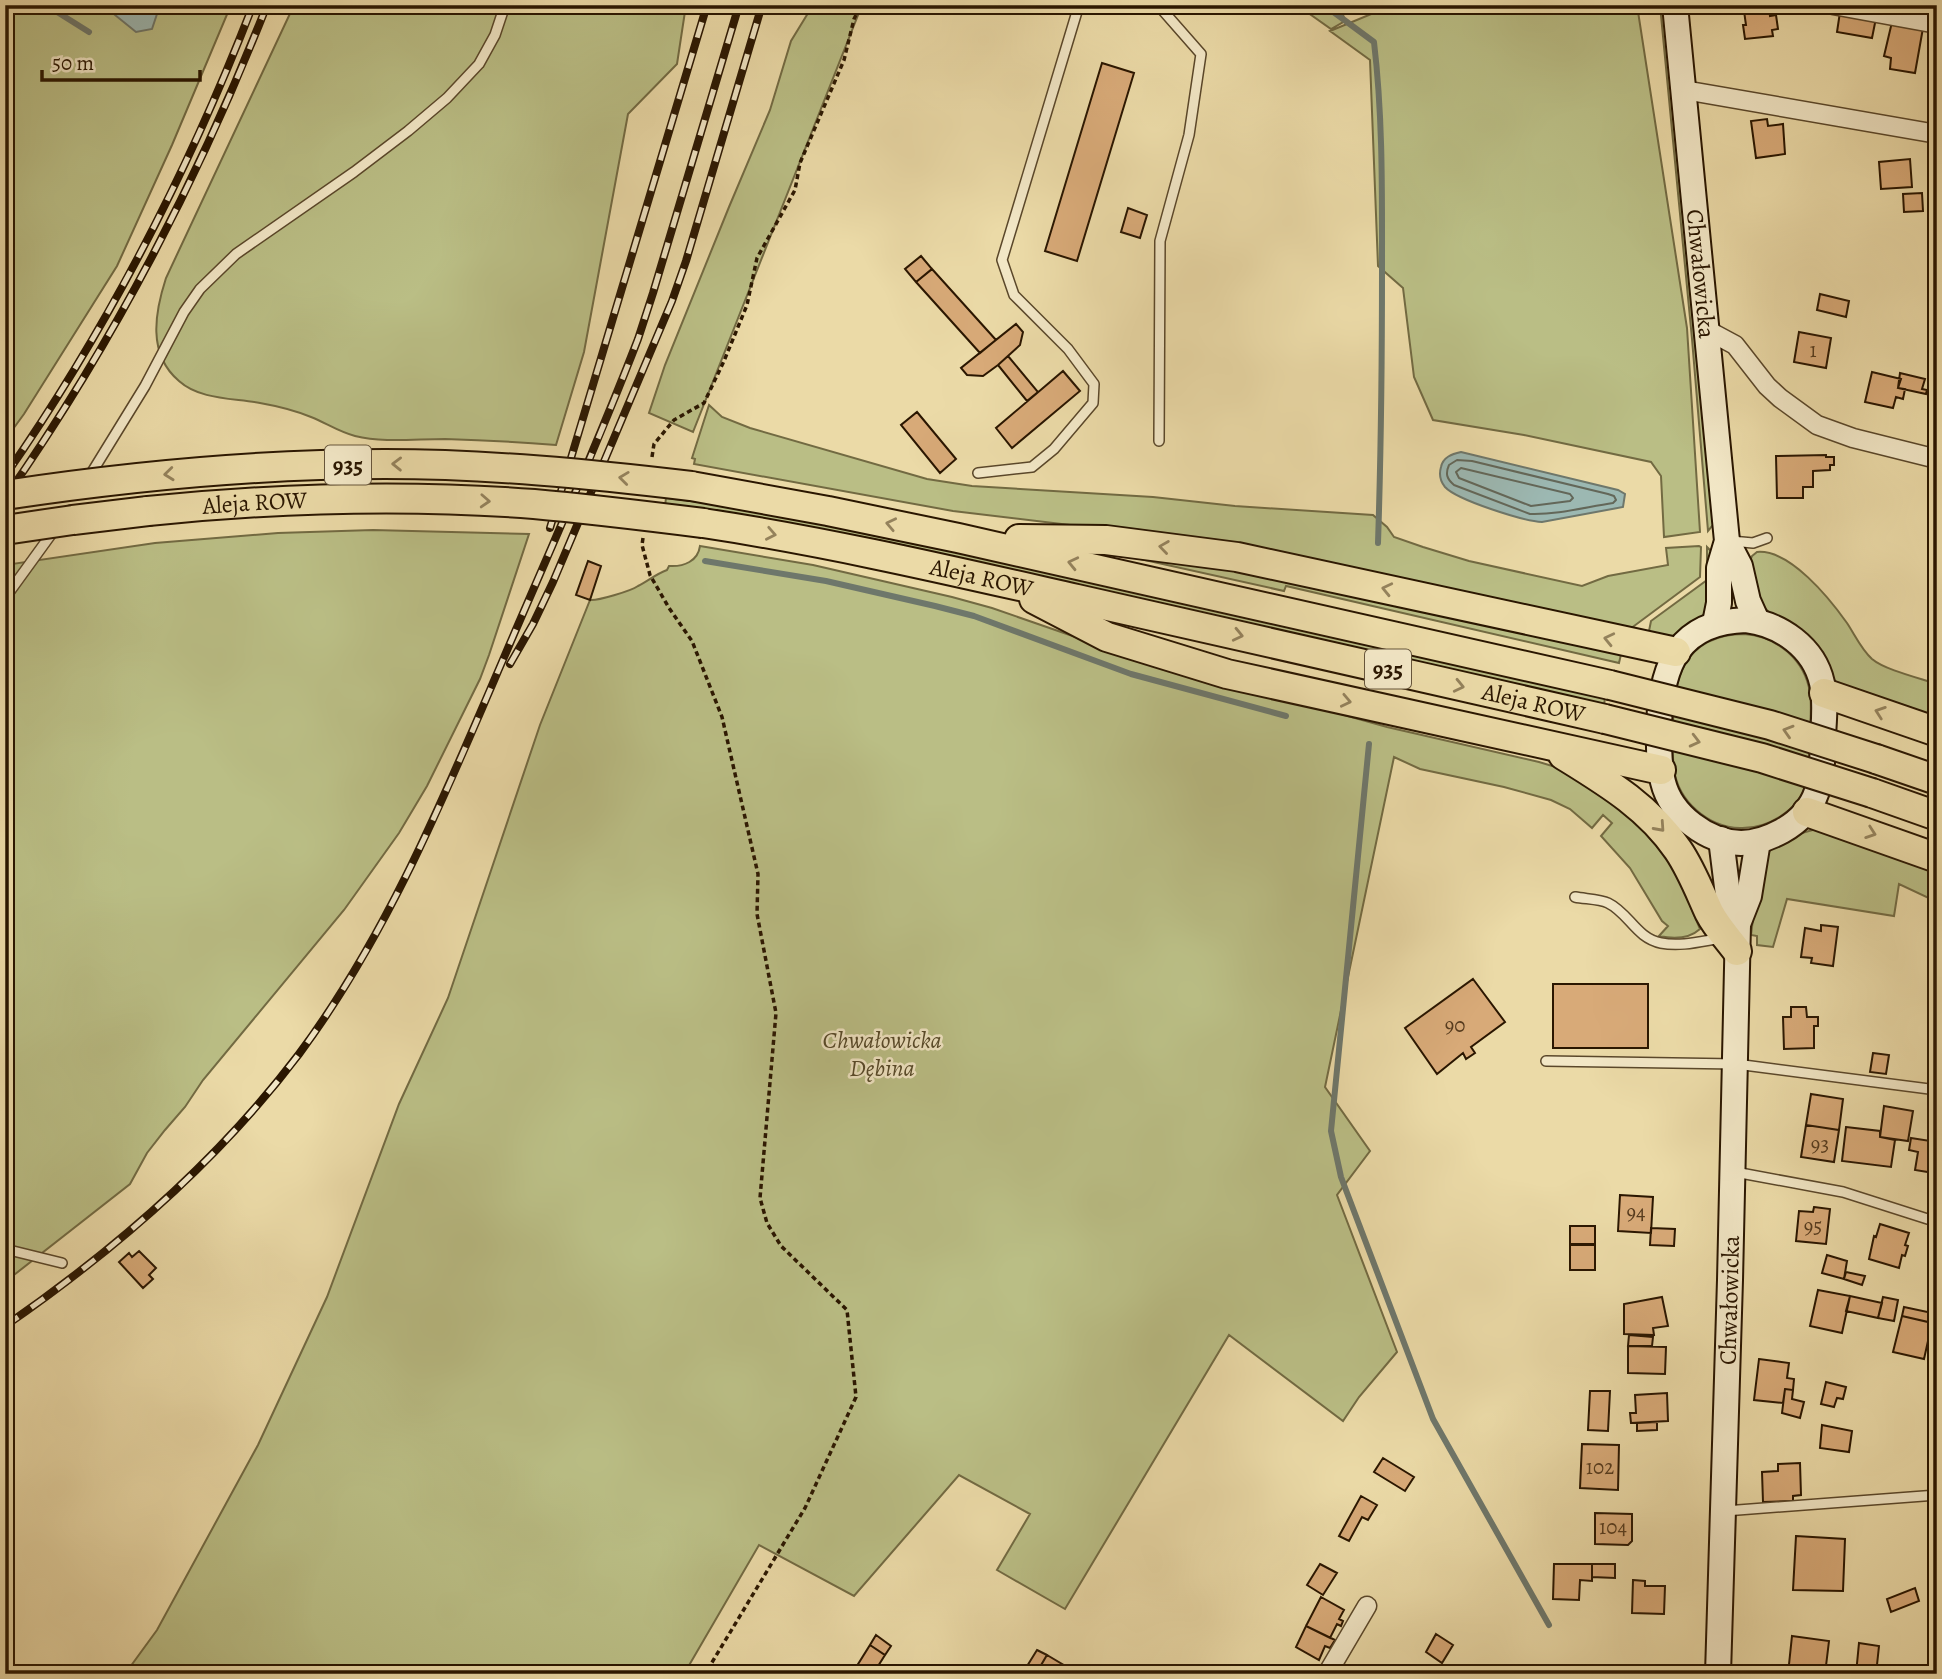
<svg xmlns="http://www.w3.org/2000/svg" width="1942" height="1679" font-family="Alegreya,serif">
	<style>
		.green { fill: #babe85; stroke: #726a42; stroke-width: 2 }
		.water { fill: #9cb8b2; stroke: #6e776b; stroke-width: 2 }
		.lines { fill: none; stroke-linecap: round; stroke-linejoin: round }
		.shore { stroke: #636759; stroke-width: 2 }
		.stream { stroke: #6e776b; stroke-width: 6 }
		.building { fill: #d8aa78; stroke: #2a1600; stroke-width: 2 }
		.service-casing { stroke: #5a472a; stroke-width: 12 }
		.minor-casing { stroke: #5a472a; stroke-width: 21 }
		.secondary-casing { stroke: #2a1600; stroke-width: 28 }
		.primary-casing { stroke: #2a1600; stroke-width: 32 }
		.path { stroke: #2a1600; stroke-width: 3.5; stroke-dasharray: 5 3.5; stroke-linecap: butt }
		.service { stroke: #f2e7c6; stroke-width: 9 }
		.minor { stroke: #f2e7c6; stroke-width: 18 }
		.secondary { stroke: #f2e7c6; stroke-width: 24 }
		.primary { stroke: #ebdaa7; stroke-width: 28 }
		.rail-casing { stroke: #2a1600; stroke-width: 8 }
		.rail { stroke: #f2e7c6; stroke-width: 5; stroke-dasharray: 16; stroke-linecap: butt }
		.primary-bridge-casing { stroke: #2a1600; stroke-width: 32; stroke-linecap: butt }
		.primary-bridge { stroke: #ebdaa7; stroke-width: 28 }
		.oneway { stroke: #94825c }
		.labels { text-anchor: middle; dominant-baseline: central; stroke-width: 5; stroke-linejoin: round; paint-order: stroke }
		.number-label { font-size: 21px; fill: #563b1e }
		.shield { fill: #f2e7c6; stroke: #66553b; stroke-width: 2 }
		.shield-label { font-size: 23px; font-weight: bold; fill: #2a1600 }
		.street-label { font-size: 24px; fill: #2a1600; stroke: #f2e7c6 }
		.park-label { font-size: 24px; font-style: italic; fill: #554828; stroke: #f2e7c6 }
	</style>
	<rect width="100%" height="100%" fill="#ebdaa7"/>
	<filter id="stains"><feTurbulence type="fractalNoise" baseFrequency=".00286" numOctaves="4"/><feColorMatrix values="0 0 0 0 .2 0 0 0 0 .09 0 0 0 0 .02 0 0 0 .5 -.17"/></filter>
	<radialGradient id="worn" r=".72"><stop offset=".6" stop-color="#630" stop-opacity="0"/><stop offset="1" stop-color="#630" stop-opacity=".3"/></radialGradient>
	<path class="green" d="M5,5H231L172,145L117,266L24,414L5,440Z
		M294,5H686L677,64L628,114L584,352L556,445C519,442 482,440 445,439C415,439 383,443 355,436C339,432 326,423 311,417C294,410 277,406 260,403C234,398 200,400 179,381C147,354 155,312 166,278Z
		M813,5H862L693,432L649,413L665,365L729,207L770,110L791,41Z
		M1297,5H1340L1345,21L1331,29Z
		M1393,5H1637L1687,328L1700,532L1664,537L1661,476L1651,462L1524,435L1433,420L1414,377L1403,288L1378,266L1370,60L1330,31Z
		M1660,5H1665L1712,503L1713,525L1708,531L1692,339Z
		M709,405L722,417L750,428L927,479L972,486L1153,497L1235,506L1373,515L1387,527L1394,537L1423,547L1469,561L1582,586L1608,576L1668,565L1666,548L1699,546L1701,547L1700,577L1630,629L1153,535L953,511L694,464L695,459L692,458Z
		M666,498L731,506L884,535L1605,697L1604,706L665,506Z
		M373,530L529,534L489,655L480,679L427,786L399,833L344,910L203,1080L185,1107L165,1130L147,1153L130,1184L5,1282V565L155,543L278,533Z
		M700,546L813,565L952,597L992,608L1113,650L1387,727L1539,762L1569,771L1637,823L1664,855L1678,876L1700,929C1689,939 1673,939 1659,936L1668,926L1662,921L1630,868L1601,836L1612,823L1603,815L1592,828L1570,809L1551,800L1504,787L1420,769L1394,757L1325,1087L1370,1151L1337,1195L1397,1352L1359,1397L1343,1421L1229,1335L1065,1609L997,1570L1030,1514L959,1475L854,1596L759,1545L684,1674H125L157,1630L258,1445L327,1297L399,1104L448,998L540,725L590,600C597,601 631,591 638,586C648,581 656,574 667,570L669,566C684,567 698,561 700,546Z
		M1707,547L1713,553L1711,602L1703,617L1676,635L1662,638L1648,636L1651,621L1707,580Z
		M1104,551L1193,559L1622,650L1619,663L1286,586L1284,591Z
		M1757,552C1790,549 1830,599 1847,623C1855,635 1861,649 1872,659C1885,670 1919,678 1937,684V720L1839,685L1761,604L1748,566L1752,556Z
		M1744,634C1777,636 1805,660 1810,693C1812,707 1810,722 1810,736C1810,752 1810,768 1806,784C1798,811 1767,829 1740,828C1708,827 1678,801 1674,769C1672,757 1673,744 1673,732C1672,680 1683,635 1744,634Z
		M1816,829L1937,870V902L1899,884L1894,916L1787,899L1773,947L1757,945V936L1751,935L1759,871L1768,852L1774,847L1795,835Z"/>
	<path class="water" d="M119,5H160L152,29L136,32L115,15Z
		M1461,452L1618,490L1625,494L1623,507L1542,522C1523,521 1457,500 1445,487C1440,481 1439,474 1441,467C1443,457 1452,454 1461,452Z"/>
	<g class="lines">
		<path class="shore" d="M1457,460L1472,461L1608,494L1614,496L1616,500L1613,503C1586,507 1557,515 1530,514L1454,485C1447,479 1445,474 1449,465Z
			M1461,468L1570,494L1573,498L1570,501L1531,506L1459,478L1456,472Z"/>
		<path class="stream" d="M46,5L89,32
			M1324,5L1374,42C1383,118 1382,194 1382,271C1382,361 1381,452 1378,543
			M705,561L826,581L935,606L974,616L1131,674L1286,716
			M1369,744L1331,1131L1341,1177L1433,1419L1549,1625"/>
	</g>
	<path class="building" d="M1769,9L1770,16L1776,15L1778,29L1772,30L1773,36L1745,39L1743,25H1746L1744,11Z
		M1840,12L1876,18L1872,38L1837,32Z
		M1892,22L1923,28L1915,73L1890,69L1891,58L1884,56Z
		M1102,63L1134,73L1077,261L1045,251Z
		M1767,119L1768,126L1783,124L1785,154L1756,158L1751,121Z
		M1910,159L1912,187L1881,189L1879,162Z
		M1922,193L1923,211L1904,212L1903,194Z
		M1128,208L1147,215L1140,238L1121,232Z
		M921,256L932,269L916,282L905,269Z
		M932,269L996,340L980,353L916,282Z
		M1820,294L1849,301L1846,317L1817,310Z
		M1016,324L1023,332L1020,345L998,365L983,376L967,375L961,368Z
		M1799,332L1831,338L1826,368L1794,362Z
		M1008,356L1038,392L1027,401L998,365Z
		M1063,371L1080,391L1012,448L996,428Z
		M1872,372L1901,379L1898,388L1905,389L1903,399L1896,397L1893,408L1865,402Z
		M1900,373L1925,379L1922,389L1927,390L1926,394L1898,388Z
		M917,412L956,459L940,473L901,425Z
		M1826,455V457H1834V465H1830V470L1813,471V487H1803V498H1777L1776,456Z
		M588,561L601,566L590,600L576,595Z
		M1821,925L1838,927L1833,966L1811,963L1812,958L1801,957L1805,928L1821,931Z
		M1473,979L1505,1022L1471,1047L1475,1053L1466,1059L1463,1053L1437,1074L1405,1028Z
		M1553,984H1648V1048H1553Z
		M1791,1007H1806L1807,1017H1818V1026H1814V1048L1784,1049L1783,1017H1791Z
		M1873,1053L1889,1055L1886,1074L1870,1072Z
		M1811,1094L1843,1099L1839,1130L1806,1125Z
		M1884,1106L1913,1111L1908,1141L1880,1137Z
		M1806,1125L1839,1130L1834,1162L1801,1157Z
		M1846,1127L1880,1131V1137L1895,1140L1891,1167L1842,1161Z
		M1911,1138L1937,1142L1934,1173L1915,1170L1918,1152L1909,1150Z
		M1620,1195L1653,1197L1651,1233L1618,1231Z
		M1814,1207L1830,1209L1826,1244L1796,1241L1799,1211L1813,1212Z
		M1880,1224L1909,1233L1905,1245L1908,1246L1905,1256L1902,1255L1899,1268L1869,1259L1874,1236L1876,1237Z
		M1570,1226H1595V1244H1570Z
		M1651,1228L1675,1229L1674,1246L1650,1245Z
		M1570,1245H1595V1270H1570Z
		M139,1251L156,1268L149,1275L153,1279L143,1288L119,1262L129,1253L132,1257Z
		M1827,1255L1847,1261L1844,1279L1822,1273Z
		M1846,1272L1865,1276L1862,1285L1844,1279Z
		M1818,1290L1850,1296L1842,1333L1810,1326Z
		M1850,1296L1882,1303L1878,1318L1846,1311Z
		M1662,1297L1668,1326L1653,1328L1654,1335L1624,1334V1304Z
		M1883,1297L1898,1300L1894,1321L1878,1318Z
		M1904,1307L1937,1314V1324L1902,1316Z
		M1902,1316L1932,1323L1924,1359L1893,1352Z
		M1629,1335L1653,1337L1652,1346H1628Z
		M1628,1346L1666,1347L1665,1374L1628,1373Z
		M1759,1359L1789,1363L1787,1378L1794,1379L1793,1390L1785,1389L1783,1403L1754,1400Z
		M1826,1382L1846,1387L1843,1399L1837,1398L1834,1407L1821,1404Z
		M1785,1389L1793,1390L1792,1399L1804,1402L1800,1418L1782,1413Z
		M1590,1391H1610L1608,1431L1588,1430Z
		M1667,1393L1668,1421L1631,1423L1630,1413H1636L1635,1395Z
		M1657,1422V1430L1637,1431V1423Z
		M1822,1425L1852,1431L1849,1452L1820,1448Z
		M1582,1444L1619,1445L1618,1490L1580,1488Z
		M1383,1458L1414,1477L1405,1491L1374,1472Z
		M1800,1463L1801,1495L1793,1496V1501L1763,1502L1762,1472L1778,1471V1464Z
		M1361,1496L1377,1505L1368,1520L1362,1517L1349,1541L1339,1536Z
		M1595,1513L1632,1514V1541L1628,1545L1595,1544Z
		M1796,1536L1845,1539L1843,1591L1793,1590Z
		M1320,1564L1337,1573L1323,1595L1307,1585Z
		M1554,1564H1592V1581L1580,1580L1579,1600L1553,1599Z
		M1592,1564H1615V1578L1592,1577Z
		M1633,1580L1645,1581V1586H1665L1664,1614L1632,1613Z
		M1915,1588L1919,1601L1891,1612L1887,1599Z
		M1321,1597L1344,1610L1339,1619L1343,1621L1341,1626L1337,1624L1330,1638L1306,1626Z
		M1306,1626L1335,1640L1330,1648L1325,1646L1319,1660L1296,1647Z
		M1436,1634L1453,1645L1442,1663L1426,1652Z
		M876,1635L891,1646L885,1655L870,1645Z
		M1792,1636L1829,1641L1825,1674H1788Z
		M1859,1643L1879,1646L1876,1674H1856Z
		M870,1645L885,1655L873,1674H863L855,1669Z
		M1037,1650L1047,1655L1036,1674H1028L1024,1671Z
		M1047,1655L1072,1670L1070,1674H1040L1037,1672Z"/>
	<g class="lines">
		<g class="service-casing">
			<path id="service" d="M1158,5L1201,54L1189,135L1160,241L1159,441
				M978,473L1032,467L1054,449L1093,403L1094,384L1068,349L1014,295L1002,260L1079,5
				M89,477L145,386L184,312L200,289L236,254L354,172L408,131L447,98L479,64L495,35L505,5
				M1731,541L1753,543L1767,538
				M5,598L55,529
				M1575,897C1585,899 1600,899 1608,903C1629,913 1636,938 1661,943C1681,947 1702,941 1722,938
				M1546,1061L1736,1064L1937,1090
				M1735,1172L1843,1192L1937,1222
				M5,1249L62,1263
				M1725,1511L1937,1495"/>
		</g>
		<g class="minor-casing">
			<path id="minor" d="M1833,5L1937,24
				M1684,90L1937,134
				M1707,330L1735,345L1767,386L1780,398L1817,425L1853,438L1937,459
				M1327,1674L1367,1606"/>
		</g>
		<g class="secondary-casing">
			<g id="secondary">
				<path id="s1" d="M1675,5L1727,541L1719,568V603L1715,623"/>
				<path d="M1727,541L1740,566L1748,601L1757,621"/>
				<path d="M1746,620C1780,624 1814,647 1822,683C1826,700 1824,719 1823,736C1822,777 1822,809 1782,831C1769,838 1755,843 1741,843C1707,842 1671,815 1663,782C1658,763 1659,742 1659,723C1662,664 1679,622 1746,620Z"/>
				<path d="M1721,839L1728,895L1738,924"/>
				<path id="s2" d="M1718,1674L1730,1280L1738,924L1749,896L1758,841"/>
			</g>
		</g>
		<g class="primary-casing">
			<g id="primary">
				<path d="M691,486L828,511L958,538L1610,685"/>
				<path d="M73,520L148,511"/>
				<path id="s3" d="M703,523C829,542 953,571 1077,599C1253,638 1429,679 1605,719"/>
				<path d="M1019,539L1106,540L1237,557L1676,652"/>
				<path d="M1034,599L1107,637L1227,674L1661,770"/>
				<path d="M1824,693L1937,732"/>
				<path d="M1563,755C1605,781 1649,807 1678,850C1691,869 1699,890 1709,912C1716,926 1728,939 1737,951"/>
				<path d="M1876,759L1937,780"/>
				<path d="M1872,793L1937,816"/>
				<path d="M1807,812L1937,858"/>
			</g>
		</g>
		<path class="path" d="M652,457L654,444L674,420L704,403L724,361L747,305L757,258L795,190L800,163L844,60L854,19L861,5
			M643,538L642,545L650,575L669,608L692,641L722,717L758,874L757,914L776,1013L760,1198L767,1223L781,1246L847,1310L856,1397L805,1508L705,1674"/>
		<use href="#service" class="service"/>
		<use href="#minor" class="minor"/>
		<use href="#secondary" class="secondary"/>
		<use href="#primary" class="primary"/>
		<g class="rail-casing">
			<path id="rail" d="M5,476C106,331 189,170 253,5
				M5,498C112,345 199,178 267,5
				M550,528L707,5
				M510,664L533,624L553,582L672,301L686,261L762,5
				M5,1326C115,1250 218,1161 299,1054C389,933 446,792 505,655C550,550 597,446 638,339L653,293L739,5"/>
		</g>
		<use href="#rail" class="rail"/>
		<g class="primary-bridge-casing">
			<g id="primary-bridge">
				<path d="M5,495C131,476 258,464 385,464C488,464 590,474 691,486"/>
				<path id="s4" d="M148,511C276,498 406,494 534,504C591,509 647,516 703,523"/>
				<path d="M5,530L73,520"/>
				<path d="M1610,685L1770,725L1876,759"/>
				<path d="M1605,719L1762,758L1872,793"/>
			</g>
		</g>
		<use href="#primary-bridge" class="primary-bridge"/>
	</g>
	<defs><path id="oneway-chevron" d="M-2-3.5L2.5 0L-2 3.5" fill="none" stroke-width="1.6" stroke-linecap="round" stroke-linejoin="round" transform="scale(1.75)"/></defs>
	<g class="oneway">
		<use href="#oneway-chevron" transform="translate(397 464) rotate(-179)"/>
		<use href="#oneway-chevron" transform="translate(169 474) rotate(174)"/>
		<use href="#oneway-chevron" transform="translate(624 478) rotate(-173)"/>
		<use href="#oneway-chevron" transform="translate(485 501) rotate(3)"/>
		<use href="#oneway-chevron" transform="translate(891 524) rotate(-168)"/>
		<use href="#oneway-chevron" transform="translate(771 534) rotate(11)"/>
		<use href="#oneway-chevron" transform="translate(1164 547) rotate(-172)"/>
		<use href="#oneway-chevron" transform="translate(1073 563) rotate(-167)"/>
		<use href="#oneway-chevron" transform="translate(1387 589) rotate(-167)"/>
		<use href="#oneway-chevron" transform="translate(1238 635) rotate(13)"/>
		<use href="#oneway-chevron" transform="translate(1609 639) rotate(-167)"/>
		<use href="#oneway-chevron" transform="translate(1459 686) rotate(13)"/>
		<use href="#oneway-chevron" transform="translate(1346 701) rotate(12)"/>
		<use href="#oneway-chevron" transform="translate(1880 712) rotate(-161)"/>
		<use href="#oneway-chevron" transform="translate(1788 731) rotate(-163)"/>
		<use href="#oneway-chevron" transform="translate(1695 741) rotate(14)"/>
		<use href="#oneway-chevron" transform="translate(1660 827) rotate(48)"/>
		<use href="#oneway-chevron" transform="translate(1871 833) rotate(19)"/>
	</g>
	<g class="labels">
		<g class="number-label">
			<text x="1813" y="350">1</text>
			<text x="1455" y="1025">90</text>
			<text x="1820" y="1144">93</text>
			<text x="1636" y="1212">94</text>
			<text x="1813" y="1226">95</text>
			<text x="1600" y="1467">102</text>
			<text x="1613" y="1527">104</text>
		</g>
		<g class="shield">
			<rect x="325" y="445.5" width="46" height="39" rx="5"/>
			<rect x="1365" y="649.5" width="46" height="39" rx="5"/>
		</g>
		<g class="shield-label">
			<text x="348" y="465">935</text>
			<text x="1388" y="669">935</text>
		</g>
		<g class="street-label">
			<text stroke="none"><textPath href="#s1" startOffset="270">Chwałowicka</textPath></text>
			<text stroke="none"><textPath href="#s4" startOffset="107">Aleja ROW</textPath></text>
			<text stroke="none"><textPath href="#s3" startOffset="284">Aleja ROW</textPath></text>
			<text stroke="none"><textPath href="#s3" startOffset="850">Aleja ROW</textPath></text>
			<text stroke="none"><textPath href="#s2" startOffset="374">Chwałowicka</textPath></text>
		</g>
		<g class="park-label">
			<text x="882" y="1040">Chwałowicka<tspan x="882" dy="28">Dębina</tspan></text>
		</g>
	</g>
	<rect width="1942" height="1679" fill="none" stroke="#ebdaa7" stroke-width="28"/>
	<rect x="7" y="7" width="1928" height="1665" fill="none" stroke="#2a1600" stroke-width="3.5"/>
	<rect x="14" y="14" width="1914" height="1651" fill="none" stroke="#2a1600" stroke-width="2"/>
	<path d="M42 70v10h158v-10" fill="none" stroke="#2a1600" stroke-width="3.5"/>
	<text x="52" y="70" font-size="21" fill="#2a1600" stroke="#f2e7c6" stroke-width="5" paint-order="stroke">50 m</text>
	<rect width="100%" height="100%" filter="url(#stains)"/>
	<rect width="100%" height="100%" fill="url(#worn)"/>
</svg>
